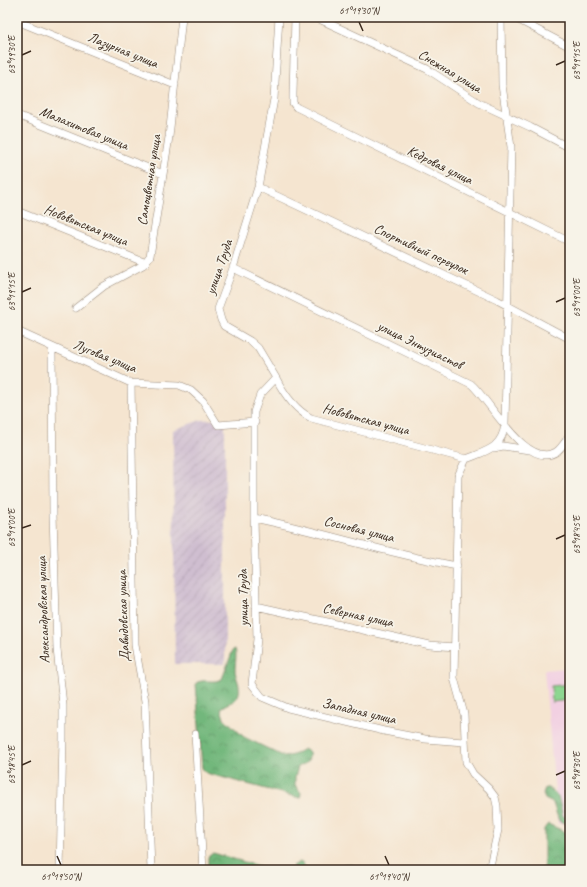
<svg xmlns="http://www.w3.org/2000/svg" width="587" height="887" font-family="Caveat,sans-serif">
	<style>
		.built { fill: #f2d0e2 }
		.industrial { fill: url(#industrial-furrows) }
		.grass { fill: #8ed691; stroke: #648058 }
		.forest { fill: url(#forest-crowns); stroke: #56704c }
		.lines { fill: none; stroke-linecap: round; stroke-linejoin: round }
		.minor-casing { stroke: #988877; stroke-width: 8 }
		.minor { stroke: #fff; stroke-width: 7 }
		.ticks { fill: none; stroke: #3b2a1e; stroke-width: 1.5 }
		.labels { text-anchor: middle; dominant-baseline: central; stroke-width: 3.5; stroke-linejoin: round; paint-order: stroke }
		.street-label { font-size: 14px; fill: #3b2a1e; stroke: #f7f3e8 }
		.neatline { fill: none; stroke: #3b2a1e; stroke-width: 1.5 }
		.ticks-label { font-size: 10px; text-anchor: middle; fill: #3b2a1e }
	</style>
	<defs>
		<pattern id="industrial-furrows" width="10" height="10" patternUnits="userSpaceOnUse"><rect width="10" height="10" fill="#cfbed0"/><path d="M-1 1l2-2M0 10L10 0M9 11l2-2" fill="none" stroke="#b3a3b2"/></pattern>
		<pattern id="forest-crowns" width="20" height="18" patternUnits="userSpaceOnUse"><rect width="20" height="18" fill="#72b77b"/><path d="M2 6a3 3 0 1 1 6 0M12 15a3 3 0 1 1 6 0" fill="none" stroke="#5f9564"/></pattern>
	</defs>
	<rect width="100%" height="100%" fill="#f7f3e8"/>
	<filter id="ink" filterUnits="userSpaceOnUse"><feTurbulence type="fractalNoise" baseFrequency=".025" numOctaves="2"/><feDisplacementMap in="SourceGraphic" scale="8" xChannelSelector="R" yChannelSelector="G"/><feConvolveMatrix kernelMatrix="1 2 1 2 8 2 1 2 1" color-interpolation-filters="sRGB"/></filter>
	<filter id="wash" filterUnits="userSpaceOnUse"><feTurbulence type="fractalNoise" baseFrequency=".012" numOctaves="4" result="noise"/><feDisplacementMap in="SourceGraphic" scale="16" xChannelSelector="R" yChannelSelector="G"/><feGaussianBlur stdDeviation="0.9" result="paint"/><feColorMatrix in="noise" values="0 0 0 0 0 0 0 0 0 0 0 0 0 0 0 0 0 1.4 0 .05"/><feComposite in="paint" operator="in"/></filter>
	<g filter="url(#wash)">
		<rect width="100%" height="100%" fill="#f5e5d0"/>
		<path class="built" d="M570,663V823L558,824L544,670L566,668Z"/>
		<path class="industrial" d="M225,419V664H175L173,430L201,420Z"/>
		<path class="grass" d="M570,684V700L552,702L551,686Z"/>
		<path class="forest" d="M235,649C237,654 235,664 235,671C236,679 242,687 238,696C235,703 226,703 221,709L224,718L244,737L285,757L293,755L304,749L309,752C310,762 306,763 298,767L295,777V785L301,793L300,798L206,773L202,768L196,683C204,678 214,684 222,679L233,650Z
			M548,788L558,796L563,816L570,819V825L559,821L553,803L545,799L543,794L545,788Z
			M548,824L570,834V870H544V829Z
			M213,853L272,870H208V857Z
			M300,862L304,865L305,870H293V866Z
			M345,864L374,870H340V868Z"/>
	</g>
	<g filter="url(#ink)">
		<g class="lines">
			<g class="minor-casing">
				<path id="minor" d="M279,17L274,99L258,187L233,268L218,309L221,320L224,326L250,341L258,348L276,378L260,395L254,412V518L257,639L252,684L262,697L288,708L384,731L425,739L464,742
					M295,17L293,94V103L296,107L570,242
					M315,17L427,69L479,103L530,127L570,148
					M513,17L570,47
					M17,21L175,85
					M17,115L163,174
					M258,187L497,300L570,339
					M17,211L146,263
					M233,268L471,384C490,400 526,470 556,452C562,448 566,440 570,435
					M76,308L104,286L143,265L150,256L169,137L182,17
					M17,331L131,383L179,385L191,390L203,401L218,425L255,422
					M52,348L53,514L57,649L63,705V738L60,870
					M276,378C284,394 294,409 311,418L466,459
					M131,383L135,645L145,701L151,870
					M494,448L503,446L529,450
					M254,518C322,532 389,554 457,566
					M256,606L430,645L455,647
					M195,734L203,870
					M489,870L498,830L497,806L495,797L489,789L473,774L466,762L464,714L454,678L458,476L466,459C486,451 502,449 505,424L511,147L502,85L501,17"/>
			</g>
			<use href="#minor" class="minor"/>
		</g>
	</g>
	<path class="ticks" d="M359,22L363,31M22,55L31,51M556,65L565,61M22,292L31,288M556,302L565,298M22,528L31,525M556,539L565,535M22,765L31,761M556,775L565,771M57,856L61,865M385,856L389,865"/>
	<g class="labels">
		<g class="street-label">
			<text transform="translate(123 50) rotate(22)">Лазурная улица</text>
			<text transform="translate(450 71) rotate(31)">Снежная улица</text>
			<text transform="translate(84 128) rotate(22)">Малахитовая улица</text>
			<text transform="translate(440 165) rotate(26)">Кедровая улица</text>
			<text transform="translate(149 180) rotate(-81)">Самоцветная улица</text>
			<text transform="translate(86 225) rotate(22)">Нововятская улица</text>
			<text transform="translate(421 249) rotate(25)">Спортивный переулок</text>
			<text transform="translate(219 267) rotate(-71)">улица Труда</text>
			<text transform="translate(420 345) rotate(26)">улица Энтузиастов</text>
			<text transform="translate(105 356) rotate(22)">Луговая улица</text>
			<text transform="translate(366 419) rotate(15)">Нововятская улица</text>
			<text transform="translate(359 529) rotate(14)">Сосновая улица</text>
			<text transform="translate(243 598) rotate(-91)">улица Труда</text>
			<text transform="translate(43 610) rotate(-92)">Александровская улица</text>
			<text transform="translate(358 615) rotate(12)">Северная улица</text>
			<text transform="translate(123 616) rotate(-92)">Давыдовская улица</text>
			<text transform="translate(359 711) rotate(13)">Западная улица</text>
		</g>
	</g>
	<rect width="587" height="887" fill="none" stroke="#f7f3e8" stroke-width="44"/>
	<rect x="22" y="22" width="543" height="843" class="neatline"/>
	<g class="ticks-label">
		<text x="359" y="14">61°19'30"N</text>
		<text transform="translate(11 55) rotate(-90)" y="4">63°19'30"E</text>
		<text transform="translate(576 61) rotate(-90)" y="4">63°19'15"E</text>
		<text transform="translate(11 292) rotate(-90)" y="4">63°19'15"E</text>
		<text transform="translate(576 298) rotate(-90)" y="4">63°19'00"E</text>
		<text transform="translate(11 528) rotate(-90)" y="4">63°19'00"E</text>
		<text transform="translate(576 535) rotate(-90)" y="4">63°18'45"E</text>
		<text transform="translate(11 765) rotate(-90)" y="4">63°18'45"E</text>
		<text transform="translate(576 771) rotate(-90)" y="4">63°18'30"E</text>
		<text x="61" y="880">61°19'50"N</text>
		<text x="389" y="880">61°19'40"N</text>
	</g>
</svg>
